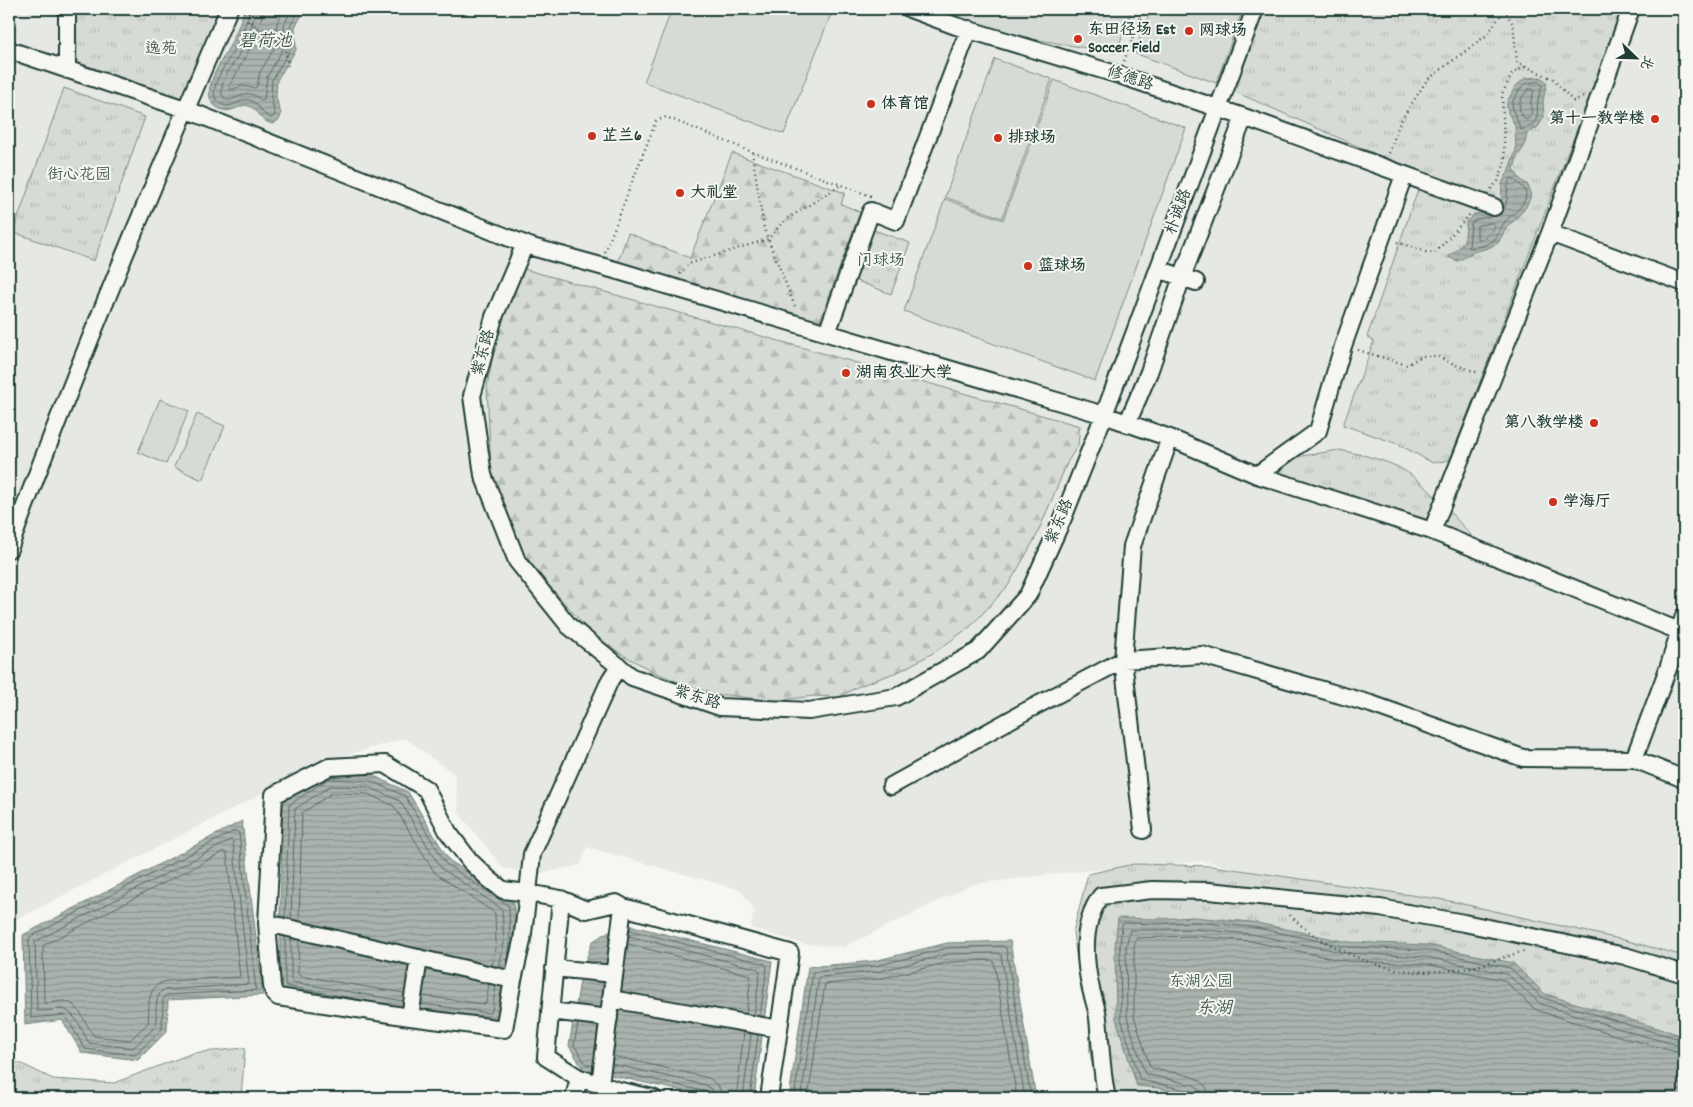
<svg xmlns="http://www.w3.org/2000/svg" width="1693" height="1107" font-family="Dekko,'LXGW WenKai TC',sans-serif">
	<style>
		.built { fill: #e6e8e4 }
		.grass { fill: #d6dbd6; stroke: #7a8c85 }
		.forest { fill: url(#forest-firs); stroke: #7a8c85 }
		.park { fill: url(#park-tufts); stroke: #7a8c85 }
		.water { fill: url(#water-rules); stroke: #72847d }
		.lines { fill: none; stroke-linecap: round; stroke-linejoin: round }
		.shore { stroke: #576c65; stroke-width: 1 }
		.minor-casing { stroke: #1f3d34; stroke-width: 20 }
		.path { stroke: #1f3d34; stroke-width: 2.5; stroke-dasharray: 1 4; stroke-linecap: butt }
		.minor { stroke: #f6f6f2; stroke-width: 16 }
		.poi-dot { fill: #c8321e; stroke: #f6f6f2; stroke-width: 2 }
		.labels { text-anchor: middle; dominant-baseline: central; stroke-width: 4; stroke-linejoin: round; paint-order: stroke }
		.poi-label { font-size: 16px; font-weight: bold; fill: #1f3d34; stroke: #f6f6f2; text-anchor: start }
		.park-label { font-size: 16px; fill: #445d54; stroke: #f6f6f2 }
		.street-label { font-size: 16px; fill: #1f3d34; stroke: #f6f6f2 }
		.water-label { font-size: 18px; font-style: italic; fill: #425a52; stroke: #f6f6f2 }
	</style>
	<defs>
		<pattern id="forest-firs" width="22" height="20" patternUnits="userSpaceOnUse" patternTransform="scale(1.25)"><rect width="22" height="20" fill="#d6dbd6"/><path d="M5 1l3.5 6h-7zM16 11l3.5 6h-7z" fill="#b7bdb8"/></pattern>
		<pattern id="park-tufts" width="24" height="20" patternUnits="userSpaceOnUse" patternTransform="scale(1.25)"><rect width="24" height="20" fill="#d6dbd6"/><path d="M3 7l-1-3M5 7V3M7 7l1-3M15 17l-1-3M17 17v-4M19 17l1-3" fill="none" stroke="#b7bdb8"/></pattern>
		<pattern id="water-rules" width="6" height="5" patternUnits="userSpaceOnUse" patternTransform="scale(1.25)"><rect width="6" height="5" fill="#aab3ae"/><path d="M0 2.5h6" fill="none" stroke="#8a938e"/></pattern>
	</defs>
	<rect width="100%" height="100%" fill="#f6f6f2"/>
	<filter id="ink" filterUnits="userSpaceOnUse"><feTurbulence type="fractalNoise" baseFrequency=".02" numOctaves="2"/><feDisplacementMap in="SourceGraphic" scale="10" xChannelSelector="R" yChannelSelector="G"/><feConvolveMatrix kernelMatrix="1 2 1 2 8 2 1 2 1" color-interpolation-filters="sRGB"/></filter>
	<g filter="url(#ink)">
		<path class="built" d="M9,9H1684V961L1613,937L1535,923L1320,890L1204,861L1061,873L973,884L844,947L804,944L751,928L754,910L741,890L587,847L580,865L537,874L503,868L459,813L455,775L405,738L324,762L9,923Z"/>
		<path class="grass" d="M672,9H833L784,134L644,82Z
			M910,9H1132L1116,53L956,26Z
			M1151,9H1243L1216,83L1134,53Z
			M995,59L1052,79L1002,218L945,197Z
			M1054,80L1186,128L1095,381L904,311L945,199L1003,220Z
			M160,399L189,411L166,464L138,452Z
			M197,414L225,426L202,480L174,467Z"/>
		<path class="forest" d="M732,153L845,193L841,204L860,212L818,326L615,270L628,233L690,258Z
			M524,269L1080,426L1078,445L1068,461L1036,537L1008,586L971,626L935,652L900,671L859,686L839,697L814,696L772,701L727,695H709L654,672L623,655L592,634L522,555L515,535L502,506L491,472L487,386L494,349L504,313L518,277Z"/>
		<path class="park" d="M76,9H221L183,99L77,62Z
			M1265,9H1623L1450,460L1433,463L1398,444L1343,425L1374,341L1367,337L1423,175L1233,91Z
			M64,88L145,117L94,261L13,232Z
			M871,229L910,243L891,294L852,279Z
			M1339,450C1359,454 1379,458 1398,467C1423,479 1451,514 1471,535L1467,539L1285,477L1279,472L1296,457Z
			M1134,864L1212,866L1445,900L1624,940L1684,956V1098H1096L1095,1080L1090,1052L1089,1015L1079,975L1073,932L1088,874Z
			M245,1048L241,1098H9V1060L22,1064L53,1079L114,1083L193,1053Z"/>
		<path class="water" d="M245,9H303L302,15L295,27L296,50L277,80L276,97L281,114L280,119L273,124C257,120 260,111 249,106C242,102 232,115 220,109C193,96 225,58 232,41C237,31 241,19 245,9Z
			M1541,77L1547,82L1543,101L1544,117L1538,127L1527,134L1524,147L1517,157L1514,170L1520,179L1527,184L1530,190L1531,196L1526,207L1514,221L1508,225L1498,243L1486,249L1476,251L1458,261L1448,257C1465,243 1465,244 1466,222L1474,214L1495,211L1501,205L1502,184L1508,172L1516,150L1515,125L1508,113L1507,102L1515,87L1525,78Z
			M326,774L372,775L408,792L449,860L514,903L515,944L501,1026L283,990L280,987V911L283,802Z
			M242,821L263,995L168,1000L167,1031L138,1060L82,1053L62,1020L25,1025L23,935Z
			M1193,917L1252,922L1348,942L1428,945L1513,963L1545,994L1684,1036V1098H1206L1158,1088L1137,1086L1116,1019L1115,946L1118,918L1159,919Z
			M621,923L772,961L754,1098H713L583,1069L569,1046L581,975L592,942Z
			M1010,941L1036,1098H789L808,967L874,961L947,943Z"/>
		<g class="lines">
			<path class="shore" d="M250,9C248,21 238,41 233,52C227,63 201,97 223,105C233,109 240,98 249,100C260,103 261,116 272,118L275,115L271,97L272,80L291,48L290,26L297,14L298,9
				M256,9C255,20 243,47 237,58C230,69 220,81 222,95L226,100C242,100 244,86 261,100L264,99L267,77L285,45L284,25L292,9
				M263,9L262,17L250,48L229,87L231,90L242,86L255,88L257,86L260,72L277,44L276,31L277,23L284,9
				M1539,82L1542,85C1541,91 1538,96 1538,101C1536,118 1541,122 1521,130L1513,111L1512,103L1519,90L1527,83Z
				M1529,89H1532L1534,91C1533,94 1532,97 1531,100C1530,109 1535,115 1526,120C1516,109 1518,99 1529,89Z
				M1494,216L1477,219L1471,223L1469,248C1475,248 1489,245 1494,240C1499,235 1500,227 1504,223C1511,214 1523,209 1526,196C1527,188 1517,183 1513,178L1510,179C1505,189 1510,201 1503,210
				M1492,223L1495,226C1491,233 1487,240 1477,239V226Z
				M235,831L239,833L256,990L166,995L163,1000L162,1029L135,1055L85,1049L67,1018L64,1015L31,1018L29,938Z
				M232,840L233,842L249,984L163,990C153,998 157,1014 156,1026L133,1048L89,1043C83,1033 74,1009 61,1009C53,1009 45,1012 37,1011L35,942Z
				M224,852L227,854L240,977L167,981C145,986 150,1006 148,1023L130,1040L94,1036C85,1025 80,1003 64,1001C57,1001 50,1004 44,1003L43,946Z
				M285,918L289,805L328,779L371,781L405,796L446,864L509,906L510,944L506,969
				M291,919L295,809L330,786L369,787L400,801L441,868L502,909L504,943L499,967
				M299,921L302,813L332,793L368,794L394,806L435,873L495,913L496,943L492,966
				M629,930L765,964L767,967L760,1016
				M629,936L758,969L760,972L754,1015
				M285,937V980L286,986L368,1001
				M291,938V979L292,982L403,1001
				M299,940L298,974L300,976L404,993
				M628,944L750,975L751,977L746,1014
				M423,996L484,1004L486,1003L489,984
				M422,1004L490,1013L492,1011L496,986
				M578,1024L574,1045L586,1064L593,1066
				M613,1056L709,1078L719,1087L722,1098
				M612,1064L706,1085L713,1091L714,1098
				M611,1070L703,1091L707,1094L708,1098
				M736,1098L744,1032
				M743,1098L751,1034
				M750,1098L758,1035
				M794,1098L813,972L875,966L948,948L1003,946L1006,948L1031,1098
				M801,1098L819,977L876,972L949,954L998,953L1001,955L1025,1098
				M808,1098L825,984L878,979L950,962L992,960L994,962L1017,1098
				M1195,1098L1194,1094L1191,1091L1140,1080L1121,1018L1120,947L1122,925L1124,923L1159,924L1193,922L1252,927L1348,947L1428,950L1510,968L1543,998L1632,1026L1684,1040
				M1202,1098L1200,1090L1194,1085L1145,1074L1127,1017L1126,947L1130,930H1159L1193,929L1251,934L1347,953L1427,957L1507,974L1541,1004L1630,1032L1684,1047
				M1209,1098C1208,1069 1169,1076 1150,1067L1134,1016V947L1136,938L1193,936L1250,941L1345,961L1426,964L1504,980L1533,1008L1539,1011L1628,1039L1684,1054"/>
			<g class="minor-casing">
				<path id="minor" d="M67,9V70
					M910,9L956,26L1119,75L1244,117L1494,207
					M9,50L185,109L532,247L615,270L1104,415L1170,438L1257,475L1432,531L1684,633
					M1550,233L1684,283
					M525,244L494,317L472,396L483,475L517,561L569,626L632,677L720,707L809,711L896,697L978,651L1028,595L1063,518L1104,415L1255,9
					M1158,269L1196,282
					M827,333L871,211L896,221L969,29
					M1127,424L1149,372L1182,277L1244,117
					M1257,475L1318,431L1343,346L1404,175
					M1432,531L1550,233L1631,9
					M9,549C76,367 152,187 229,9
					M1684,616L1669,666L1634,759L1684,779
					M619,666L610,680L532,854L528,893L561,899L586,910L616,903L623,907L790,953L769,1098
					M385,764L426,789L448,832L470,861L490,880L503,890L528,893L522,941L513,980L267,923L274,795L329,767Z
					M891,786L1026,711L1123,660L1202,655L1371,704L1523,758L1634,759
					M1143,830L1123,660L1132,546L1170,438
					M561,899L546,1057L579,1078L617,1090L653,1098
					M267,923L272,986L274,993L278,997L410,1017L419,958
					M554,968L614,974
					M611,999L779,1029
					M550,1011L609,1018
					M410,1017L504,1029L513,980
					M600,1084L623,907
					M574,1098L579,1078
					M1107,1098C1101,1072 1101,1045 1098,1018C1097,1008 1093,998 1091,989C1084,959 1082,922 1101,896L1152,890L1209,891L1380,908L1464,923L1625,956L1684,974"/>
			</g>
			<path class="path" d="M1504,9L1513,24L1517,62L1553,79L1573,101L1584,97
				M243,12L250,13L248,22L255,23L254,29L262,31V35L278,38L279,44L285,46L288,66
				M1124,61L1144,9
				M752,152L764,229L796,309
				M1389,153L1400,122L1427,80L1487,35L1500,16L1502,9
				M1491,189L1498,181L1505,162L1502,94L1512,74L1526,66
				M1397,242L1426,252L1435,253L1470,214
				M605,252L656,121L666,117L752,152L871,196
				M680,274L688,264L768,239L785,220L841,185
				M1358,350L1407,365L1422,356H1437L1456,365L1479,373
				M1290,915C1305,931 1324,942 1343,951C1388,973 1424,976 1473,967C1490,963 1507,956 1524,951"/>
			<use href="#minor" class="minor"/>
		</g>
	</g>
	<g class="poi-dot">
		<circle cx="1189" cy="31" r="5"/>
		<circle cx="1078" cy="39" r="5"/>
		<circle cx="871" cy="104" r="5"/>
		<circle cx="1655" cy="119" r="5"/>
		<circle cx="592" cy="136" r="5"/>
		<circle cx="998" cy="138" r="5"/>
		<circle cx="680" cy="193" r="5"/>
		<circle cx="1028" cy="266" r="5"/>
		<circle cx="846" cy="373" r="5"/>
		<circle cx="1594" cy="423" r="5"/>
		<circle cx="1553" cy="502" r="5"/>
	</g>
	<g class="labels">
		<g class="poi-label">
			<text x="1088" y="30">东田径场 Est<tspan x="1088" dy="18">Soccer Field</tspan></text>
			<text x="1199" y="31">网球场</text>
			<text x="881" y="104">体育馆</text>
			<text x="1645" y="119" text-anchor="end">第十一教学楼</text>
			<text x="602" y="136">芷兰6</text>
			<text x="1008" y="138">排球场</text>
			<text x="690" y="193">大礼堂</text>
			<text x="1038" y="266">篮球场</text>
			<text x="856" y="373">湖南农业大学</text>
			<text x="1584" y="423" text-anchor="end">第八教学楼</text>
			<text x="1563" y="502">学海厅</text>
		</g>
		<g class="park-label">
			<text x="161" y="49">逸苑</text>
			<text x="79" y="175">街心花园</text>
			<text x="881" y="261">门球场</text>
			<text x="1201" y="982">东湖公园</text>
		</g>
		<g class="street-label">
			<text transform="translate(1130 79) rotate(18)">修德路</text>
			<text transform="translate(1179 212) rotate(-70)">朴诚路</text>
			<text transform="translate(484 353) rotate(-75)">紫东路</text>
			<text transform="translate(1060 522) rotate(-67)">紫东路</text>
			<text transform="translate(697 698) rotate(17)">紫东路</text>
		</g>
		<g class="water-label">
			<text x="265" y="42">碧荷池</text>
			<text x="1214" y="1009">东湖</text>
		</g>
	</g>
	<rect width="1693" height="1107" fill="none" stroke="#f6f6f2" stroke-width="30"/>
	<rect x="15" y="15" width="1663" height="1077" fill="none" stroke="#1f3d34" stroke-width="2" filter="url(#ink)"/>
	<g transform="translate(1636 58) rotate(113)" stroke="#f6f6f2" stroke-width="4" paint-order="stroke">
	<path d="M0-4L9 19L0 12L-9 19Z" fill="#1f3d34"/>
	<text y="-8" font-size="14" font-weight="bold" text-anchor="middle" fill="#1f3d34">北</text>
	</g>
</svg>
